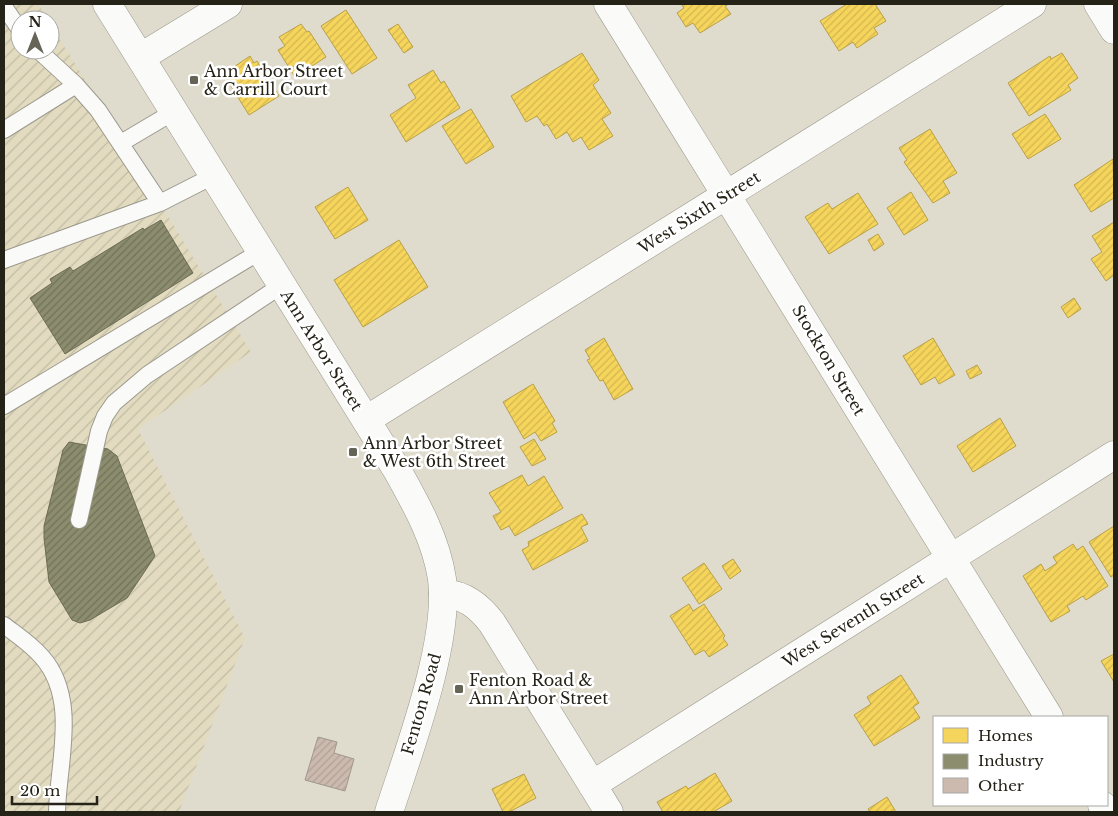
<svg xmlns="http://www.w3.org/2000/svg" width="1118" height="816" font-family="'Libre Baskerville',serif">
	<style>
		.industrial { fill: url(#industrial-furrows) }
		.homes { fill: url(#homes-hatch); stroke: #b7a048 }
		.industry { fill: url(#industry-hatch); stroke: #6d6c54 }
		.building { fill: url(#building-hatch); stroke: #9f988f }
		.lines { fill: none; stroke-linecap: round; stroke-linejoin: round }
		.lane-casing { stroke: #9b988c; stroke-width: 18 }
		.street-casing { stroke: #9b988c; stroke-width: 29 }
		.secondary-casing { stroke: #9b988c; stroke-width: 29 }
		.lane { stroke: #fafaf8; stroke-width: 16 }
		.street { stroke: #fafaf8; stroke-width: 28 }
		.secondary { stroke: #fafaf8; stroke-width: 28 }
		.poi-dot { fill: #666457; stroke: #fff; stroke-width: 2 }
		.labels { text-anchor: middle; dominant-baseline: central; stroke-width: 5; stroke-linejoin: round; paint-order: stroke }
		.poi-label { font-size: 16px; fill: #252318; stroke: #fff; text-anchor: start }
		.street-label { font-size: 16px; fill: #252318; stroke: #fff }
	</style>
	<defs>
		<pattern id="industrial-furrows" width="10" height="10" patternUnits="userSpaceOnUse" patternTransform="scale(1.25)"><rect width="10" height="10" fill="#e2dbc0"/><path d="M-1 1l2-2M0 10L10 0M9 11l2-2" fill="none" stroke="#c2bca4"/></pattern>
		<pattern id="homes-hatch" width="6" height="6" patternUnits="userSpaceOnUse" patternTransform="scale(1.25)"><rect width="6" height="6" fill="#f6d55c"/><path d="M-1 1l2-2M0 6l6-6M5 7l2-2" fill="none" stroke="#d3b74f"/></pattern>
		<pattern id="industry-hatch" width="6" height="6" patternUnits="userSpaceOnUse" patternTransform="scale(1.25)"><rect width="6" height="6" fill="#8c8c6e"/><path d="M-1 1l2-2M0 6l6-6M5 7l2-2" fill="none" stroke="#727259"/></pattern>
		<pattern id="building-hatch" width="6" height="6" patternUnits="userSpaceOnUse" patternTransform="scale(1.25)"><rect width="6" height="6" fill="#cdbaaf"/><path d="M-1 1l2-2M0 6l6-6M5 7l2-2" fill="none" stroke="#b0a096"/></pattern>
	</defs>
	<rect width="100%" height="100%" fill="#e0dccd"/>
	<path class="industrial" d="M4,4H38L48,20H20V50H50V23L251,352L138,429L245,638L179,812H4Z"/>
	<path class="homes" d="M681,4H729L725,6L731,14L700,33L693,23L686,27L677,13L684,8Z
		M847,4H875L886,21L874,28L878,34L857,48L853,42L839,51L820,21Z
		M346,10L377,58L352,74L321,26Z
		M301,24L307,32L309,31L326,57L295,77L278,50L285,46L279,37Z
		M398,24L413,47L404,53L388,30Z
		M582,53L599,80L593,85L611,113L602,119L613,136L589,150L581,137L573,142L567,132L556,139L547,124L544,126L537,116L526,122L511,96Z
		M1062,53L1078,78L1068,85L1071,90L1029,116L1008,83L1050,56L1051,59Z
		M250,56L254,63L257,61L279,96L249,115L227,80L231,77L228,71Z
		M433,70L441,83L444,81L460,108L406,142L390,115L416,98L408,85Z
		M471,109L494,147L466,164L442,126Z
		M1045,114L1061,139L1028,159L1012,134Z
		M930,129L957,173L943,181L950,193L933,203L904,162L907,160L899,148Z
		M1113,159L1114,198L1091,212L1074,185Z
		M348,187L368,220L335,239L315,207Z
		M911,192L928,220L904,235L887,208Z
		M858,193L878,224L829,254L805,217L828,203L832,209Z
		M1114,222V275L1106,281L1091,259L1102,252L1092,236Z
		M878,234L884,244L874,251L868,240Z
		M399,240L428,287L363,327L334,280Z
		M1074,298L1081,309L1068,318L1061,307Z
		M604,338L633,389L614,400L603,380L600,381L587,360L590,359L585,350Z
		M933,338L955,375L939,384L935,377L921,385L903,356Z
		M977,365L982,373L970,379L966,371Z
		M533,384L555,421L552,423L557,432L541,441L535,432L524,439L503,402Z
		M1000,418L1016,446L973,472L957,446Z
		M534,439L546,459L532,466L520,447Z
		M522,475L528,486L544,476L563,508L515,536L509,526L501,530L493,516L501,512L489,493Z
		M582,514L588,524L581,527L588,541L533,570L522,550L529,546L528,542Z
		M1114,526V575L1111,577L1089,542Z
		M1073,544L1077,550L1083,546L1108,586L1086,600L1083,596L1067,606L1070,611L1051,622L1023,576L1041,564L1045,571L1057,563L1053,557Z
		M733,559L741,571L730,579L722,566Z
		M704,563L722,589L699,604L682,578Z
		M689,604L693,611L704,604L725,636L723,638L728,645L709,657L704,650L695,655L670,616Z
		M1114,654V682L1101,661Z
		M901,675L919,703L913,707L920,718L874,746L854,715L871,704L867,697Z
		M715,773L732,801L713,812H663L657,802L686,786L688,789Z
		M524,774L536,798L509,812H503L492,789Z
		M887,797L896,812H870L868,809Z"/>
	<path class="industry" d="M161,220L193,273L65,354L30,298L52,283L50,279L70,267L73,271L143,228L144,230Z
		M69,442L108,449L117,456L155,556L127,598L90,620L80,623L72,620L49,582L44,538V526L63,450Z"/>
	<path class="building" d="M318,737L337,742L334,753L354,759L345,791L305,780Z"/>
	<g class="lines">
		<g class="lane-casing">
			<path id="lane" d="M5,8L20,30
				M38,50L76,85L98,110L160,203
				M4,130L76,85
				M121,143L175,111
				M4,260L160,203L215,175
				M4,406L261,251
				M79,520L99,431L105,416L114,403L147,375L282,285
				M4,625C17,635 31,644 42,657C79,699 58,762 57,812"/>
		</g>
		<g class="street-casing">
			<path id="street" d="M608,4L1049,717
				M1098,4L1114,30
				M141,57L228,4
				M366,420L1032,4
				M443,593C465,595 479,606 492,623L609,812
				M592,785L1114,455
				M1102,805L1107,812"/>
		</g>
		<g class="secondary-casing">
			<path id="secondary" d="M107,4L397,470C416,504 436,539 442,579C450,642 409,750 389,812"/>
		</g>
		<use href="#lane" class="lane"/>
		<use href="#street" class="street"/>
		<use href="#secondary" class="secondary"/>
	</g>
	<g class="poi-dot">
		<rect x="189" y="75" width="10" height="10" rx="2.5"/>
		<rect x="348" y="447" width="10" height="10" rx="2.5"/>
		<rect x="454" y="684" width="10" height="10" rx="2.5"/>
	</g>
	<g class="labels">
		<g class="poi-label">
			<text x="204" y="71">Ann Arbor Street<tspan x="204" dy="18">&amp; Carrill Court</tspan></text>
			<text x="363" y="443">Ann Arbor Street<tspan x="363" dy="18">&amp; West 6th Street</tspan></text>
			<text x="469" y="680">Fenton Road &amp;<tspan x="469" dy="18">Ann Arbor Street</tspan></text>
		</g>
		<g class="street-label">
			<text transform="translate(699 212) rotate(-32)">West Sixth Street</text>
			<text transform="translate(322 350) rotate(58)">Ann Arbor Street</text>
			<text transform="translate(829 360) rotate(59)">Stockton Street</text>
			<text transform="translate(853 620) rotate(-32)">West Seventh Street</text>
			<text transform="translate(421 704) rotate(-74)">Fenton Road</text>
		</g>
	</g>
	<rect width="1118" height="816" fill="none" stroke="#252318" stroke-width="10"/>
	<rect x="933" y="716" width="175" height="90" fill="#ffffff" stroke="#a8a7a3"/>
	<rect x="943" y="728" width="25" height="15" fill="#f6d55c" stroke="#a8a7a3"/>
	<text x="978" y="741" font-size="15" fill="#252318">Homes</text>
	<rect x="943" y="754" width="25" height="15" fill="#8c8c6e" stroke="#a8a7a3"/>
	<text x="978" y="766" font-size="15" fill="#252318">Industry</text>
	<rect x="943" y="778" width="25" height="15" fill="#cdbaaf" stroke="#a8a7a3"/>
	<text x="978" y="791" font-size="15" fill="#252318">Other</text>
	<g transform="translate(35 35)"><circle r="24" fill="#ffffff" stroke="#a8a7a3"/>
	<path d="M0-4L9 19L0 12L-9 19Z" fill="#666457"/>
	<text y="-8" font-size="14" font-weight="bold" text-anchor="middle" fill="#252318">N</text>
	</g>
	<path d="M12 796v8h85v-8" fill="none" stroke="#252318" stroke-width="2.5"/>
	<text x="20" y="796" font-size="15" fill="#252318" stroke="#ffffff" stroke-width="4" paint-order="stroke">20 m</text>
</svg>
